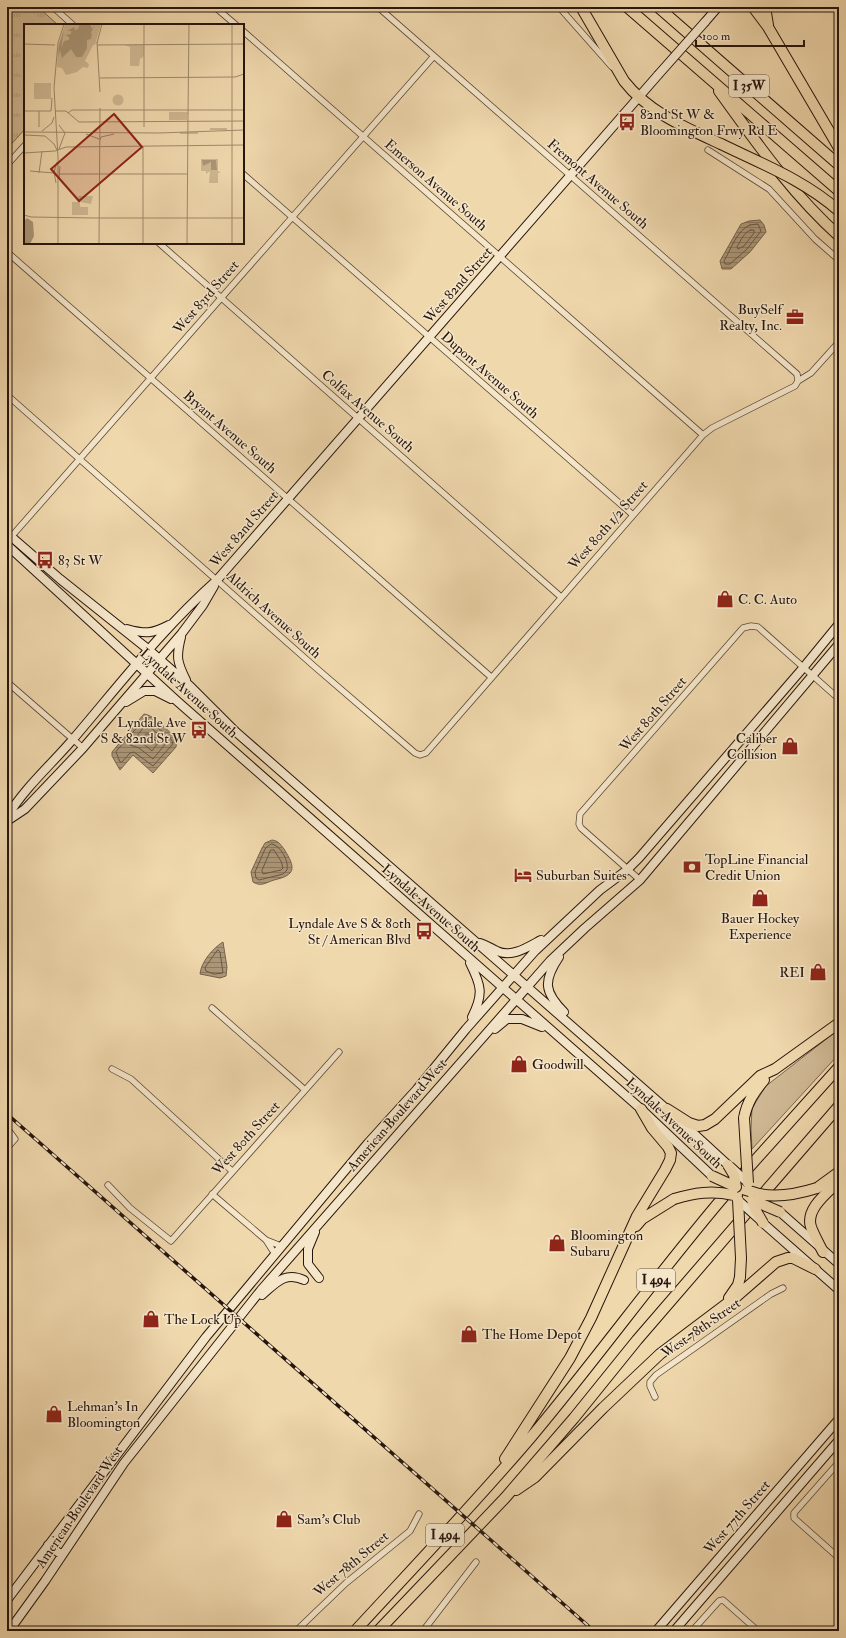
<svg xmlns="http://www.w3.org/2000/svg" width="846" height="1638" font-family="'IM FELL Double Pica',serif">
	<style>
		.green { fill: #ceb792; stroke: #7a6650 }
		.park { fill: url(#park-tufts); stroke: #7a6650 }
		.water { fill: url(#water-rules); stroke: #76624d }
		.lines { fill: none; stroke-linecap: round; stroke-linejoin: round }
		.shore { stroke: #685642; stroke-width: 1 }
		.street-casing { stroke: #584635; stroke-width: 7 }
		.secondary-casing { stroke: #26150d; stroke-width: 10 }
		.highway-casing { stroke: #26150d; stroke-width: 12 }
		.street { stroke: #f5e6ca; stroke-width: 5.5 }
		.secondary { stroke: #f5e6ca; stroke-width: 8 }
		.highway { stroke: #f0d8ad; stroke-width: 10 }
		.rail-casing { stroke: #26150d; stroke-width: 3.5 }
		.rail { stroke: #f5e6ca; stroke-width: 2; stroke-dasharray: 6; stroke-linecap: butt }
		.secondary-bridge-casing { stroke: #26150d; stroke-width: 10; stroke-linecap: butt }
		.highway-bridge-casing { stroke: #26150d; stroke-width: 12; stroke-linecap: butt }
		.secondary-bridge { stroke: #f5e6ca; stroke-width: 8 }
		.highway-bridge { stroke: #f0d8ad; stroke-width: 10 }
		.labels { text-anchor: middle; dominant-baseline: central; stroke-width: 3; stroke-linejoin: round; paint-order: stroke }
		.shield { fill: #f5e6ca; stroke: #645446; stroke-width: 1 }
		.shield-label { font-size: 13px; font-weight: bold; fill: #26150d }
		.poi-label { font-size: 14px; fill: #26150d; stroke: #f5e6ca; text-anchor: start }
		.street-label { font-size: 14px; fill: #26150d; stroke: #f5e6ca }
		.inset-road { fill: none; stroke: #9f8a6d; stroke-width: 1 }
		.view { fill: #8f2418; fill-opacity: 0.15; stroke: #8f2418; stroke-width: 2 }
		.inset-edge { fill: none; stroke: #26150d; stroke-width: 2 }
	</style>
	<defs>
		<pattern id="park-tufts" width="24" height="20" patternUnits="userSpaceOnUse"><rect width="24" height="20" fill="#ceb792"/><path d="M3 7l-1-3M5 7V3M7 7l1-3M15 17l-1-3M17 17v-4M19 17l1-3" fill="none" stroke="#b19c7d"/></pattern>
		<pattern id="water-rules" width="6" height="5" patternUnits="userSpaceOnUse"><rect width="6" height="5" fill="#ab9677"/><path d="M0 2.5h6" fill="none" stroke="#8b7960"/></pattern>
	</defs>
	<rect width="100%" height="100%" fill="#f0d8ad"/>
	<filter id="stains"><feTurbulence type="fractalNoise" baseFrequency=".005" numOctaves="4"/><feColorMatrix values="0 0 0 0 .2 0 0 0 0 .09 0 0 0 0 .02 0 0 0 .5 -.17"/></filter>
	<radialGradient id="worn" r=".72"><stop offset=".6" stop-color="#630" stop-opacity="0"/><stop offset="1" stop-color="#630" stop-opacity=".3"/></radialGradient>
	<path class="green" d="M839,1029V1054L752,1149L751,1129L752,1108L766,1086Z"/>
	<path class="park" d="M7,7H38L58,25H25V129L7,149Z"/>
	<path class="water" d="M760,220L764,225L766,232L750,252L731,269H722L720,261L741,224L749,221Z
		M144,714C154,715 170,732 177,740L176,747L153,773L133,755L120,770L112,756V752Z
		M272,840C279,841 280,844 284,849C296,868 296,875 274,880C265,883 261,887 253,882L251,872L262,848L265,843Z
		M223,942L227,967L226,976L220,978L200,974C201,962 213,948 223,942Z"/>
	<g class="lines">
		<path class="shore" d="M750,225L758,224L761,231L747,249L730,264H725L724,261C731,249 737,230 750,225Z
			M751,230H754V233L744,246L738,249L737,247C741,240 744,232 751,230Z
			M146,718L170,738L173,742L172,745L153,766L134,752L130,753L122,762H120L116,752Z
			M146,725H148L167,742L153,759L139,748L130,745Z
			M146,734H149L158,743L152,751L141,742Z
			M272,844C281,846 289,861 287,870L283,874L259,880L256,878L255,872L265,849L268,846Z
			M271,850H274L281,861L283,868L281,870L263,874L262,871Z
			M218,950L220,952L223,973L214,974L206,971L205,968Z"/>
		<g class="street-casing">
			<path id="street" d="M53,7L73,25
				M215,7L236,25
				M378,7L797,374L798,381
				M559,7L612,67
				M243,31L703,435
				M708,150L769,189L815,239L839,260
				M7,165L25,145
				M243,174L633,515
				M159,243L561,597
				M7,252L491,677
				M7,395L315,667L415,753L420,755L426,753L703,435L712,428L795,386L798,381L811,373L839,342
				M11,537L434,56
				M7,682L83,748
				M640,880L581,828L579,824L580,814L743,628L751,626L758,627L839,699
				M212,1008L305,1090
				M112,1069L131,1079L232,1171
				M7,1128L15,1139L7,1148
				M108,1185L130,1208L171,1241L339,1052
				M212,1194L266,1240L275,1254
				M266,1240L281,1246
				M655,1397L650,1386V1382L656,1375L771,1294L783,1288
				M839,1462L794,1513V1518L839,1558
				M296,1631L346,1583L410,1531L419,1514
				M423,1631L476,1562
				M692,1631L719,1601L723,1600L758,1631"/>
		</g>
		<g class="secondary-casing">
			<path id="secondary" d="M705,22L718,7
				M7,533L60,579L149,650L190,686L236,732L670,1112
				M7,545L177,701L641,1109L712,1176
				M127,629C145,634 152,634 169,625
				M181,637C176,657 177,662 186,680
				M126,702L144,691H155L171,699
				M7,817C25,787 52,764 74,738C120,684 164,627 217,580L658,75
				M7,821L25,809L83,748L182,633L203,605L214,586
				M480,943C489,946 490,948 497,951C512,958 528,947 541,940
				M559,957C543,981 544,992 564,1012
				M470,963C481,985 484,994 472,1017
				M495,1029L507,1019H522L542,1027
				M679,1120L728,1165
				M780,1212L839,1264
				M763,1223L839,1290
				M315,1232L308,1249V1264L319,1278
				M262,1295C276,1283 285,1271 304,1280
				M48,1545L62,1555
				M7,1600L206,1337L368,1143L417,1089L466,1029L535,951L600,890L627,870L639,858L803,668L839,624
				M9,1631L45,1581L124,1463L261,1290L550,961L585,928L640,880L839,644
				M656,1631L839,1419
				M674,1631L839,1440"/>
		</g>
		<g class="highway-casing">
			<path id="highway" d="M581,7L624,81C648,112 686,128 721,144
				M627,7L839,191
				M658,7L839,165
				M753,7L768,27L839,148
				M765,7L768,25
				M719,91C756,142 792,194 839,236
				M667,1109L689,1123L698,1126L705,1125L715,1119L760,1076L775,1069L839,1023
				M744,1118C747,1102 754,1092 764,1080
				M743,1174L839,1067
				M817,1188L839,1172
				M737,1196L736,1187L759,1194
				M636,1226L642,1219L674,1199
				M823,1252C819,1244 814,1235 811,1227C805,1209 828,1192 839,1181
				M729,1298L738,1285L740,1277
				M505,1459L570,1358L591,1318L637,1216L665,1170L670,1160L671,1153L668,1147L652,1128L641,1109
				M516,1490L535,1477L603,1408L660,1354L737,1296L776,1262L788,1258H793L815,1269
				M355,1631C415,1566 475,1503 532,1436C600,1355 662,1268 731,1188
				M378,1631L505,1498L574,1418L637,1340L839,1106"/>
		</g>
		<use href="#street" class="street"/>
		<use href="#secondary" class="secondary"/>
		<use href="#highway" class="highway"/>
		<g class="rail-casing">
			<path id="rail" d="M7,1114L594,1631"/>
		</g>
		<use href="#rail" class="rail"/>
		<g class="secondary-bridge-casing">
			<path id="secondary-bridge" d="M658,75L705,22
				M731,1167L748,1183
				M738,1200L759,1219"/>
		</g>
		<g class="highway-bridge-casing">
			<path id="highway-bridge" d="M721,144C762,164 804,180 839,211
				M744,1118L748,1183
				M712,1176L736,1187L734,1175L728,1165
				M759,1194C779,1198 798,1194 817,1188
				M674,1199C694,1193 712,1190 733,1195
				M738,1200L741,1258L740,1277
				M752,1200L780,1212
				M752,1200L756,1211L763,1223"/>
		</g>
		<use href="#secondary-bridge" class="secondary-bridge"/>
		<use href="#highway-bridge" class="highway-bridge"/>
	</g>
	<defs>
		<g id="bus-bare" transform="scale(1.38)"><path d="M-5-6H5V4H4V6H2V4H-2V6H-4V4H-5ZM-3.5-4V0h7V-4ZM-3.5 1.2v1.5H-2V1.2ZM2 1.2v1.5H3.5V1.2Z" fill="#8f2418" stroke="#f5e6ca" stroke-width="2.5" paint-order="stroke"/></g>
		<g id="office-bare" transform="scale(1.38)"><path d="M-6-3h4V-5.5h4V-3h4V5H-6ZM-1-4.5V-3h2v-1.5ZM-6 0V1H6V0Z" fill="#8f2418" stroke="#f5e6ca" stroke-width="2.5" paint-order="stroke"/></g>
		<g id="shop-bare" transform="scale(1.38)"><path d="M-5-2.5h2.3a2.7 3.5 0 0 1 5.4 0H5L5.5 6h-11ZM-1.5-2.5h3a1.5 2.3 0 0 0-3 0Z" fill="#8f2418" stroke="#f5e6ca" stroke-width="2.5" paint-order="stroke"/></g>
		<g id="bank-bare" transform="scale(1.38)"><path d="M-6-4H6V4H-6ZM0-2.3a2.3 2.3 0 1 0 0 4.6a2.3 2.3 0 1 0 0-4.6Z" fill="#8f2418" stroke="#f5e6ca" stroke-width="2.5" paint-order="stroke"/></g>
		<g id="hotel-bare" transform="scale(1.38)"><path d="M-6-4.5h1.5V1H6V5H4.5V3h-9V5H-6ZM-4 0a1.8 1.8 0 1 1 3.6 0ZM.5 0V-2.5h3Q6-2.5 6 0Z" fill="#8f2418" stroke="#f5e6ca" stroke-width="2.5" paint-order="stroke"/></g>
	</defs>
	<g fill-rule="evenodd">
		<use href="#bus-bare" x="627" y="122"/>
		<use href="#office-bare" x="795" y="317"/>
		<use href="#bus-bare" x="45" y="560"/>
		<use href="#shop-bare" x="725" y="599"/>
		<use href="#bus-bare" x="199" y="730"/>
		<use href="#shop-bare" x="790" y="746"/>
		<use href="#bank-bare" x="692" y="867"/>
		<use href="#hotel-bare" x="523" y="875"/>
		<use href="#shop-bare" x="760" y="898"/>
		<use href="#bus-bare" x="424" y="931"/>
		<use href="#shop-bare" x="818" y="972"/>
		<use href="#shop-bare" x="519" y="1064"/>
		<use href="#shop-bare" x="557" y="1243"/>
		<use href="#shop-bare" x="151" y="1319"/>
		<use href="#shop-bare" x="469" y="1334"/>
		<use href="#shop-bare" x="54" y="1414"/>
		<use href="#shop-bare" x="284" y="1519"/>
	</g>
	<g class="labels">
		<g class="shield">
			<rect x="729" y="75" width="40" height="22" rx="3"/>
			<rect x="637" y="1269" width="38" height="22" rx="3"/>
			<rect x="426" y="1524" width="38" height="22" rx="3"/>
		</g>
		<g class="shield-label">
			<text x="749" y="86">I 35W</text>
			<text x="656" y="1280">I 494</text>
			<text x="445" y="1535">I 494</text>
		</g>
		<g class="poi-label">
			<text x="640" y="114">82nd St W &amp;<tspan x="640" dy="16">Bloomington Frwy Rd E</tspan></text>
			<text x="782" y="309" text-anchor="end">BuySelf<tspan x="782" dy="16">Realty, Inc.</tspan></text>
			<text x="58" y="560">83 St W</text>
			<text x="738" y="599">C. C. Auto</text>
			<text x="186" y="722" text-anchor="end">Lyndale Ave<tspan x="186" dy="16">S &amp; 82nd St W</tspan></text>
			<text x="777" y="738" text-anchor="end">Caliber<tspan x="777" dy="16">Collision</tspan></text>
			<text x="705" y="859">TopLine Financial<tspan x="705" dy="16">Credit Union</tspan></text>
			<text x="536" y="875">Suburban Suites</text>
			<text x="760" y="918" text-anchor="middle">Bauer Hockey<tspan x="760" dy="16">Experience</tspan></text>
			<text x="411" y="923" text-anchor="end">Lyndale Ave S &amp; 80th<tspan x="411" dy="16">St / American Blvd</tspan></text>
			<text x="805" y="972" text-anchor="end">REI</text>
			<text x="532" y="1064">Goodwill</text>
			<text x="570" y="1235">Bloomington<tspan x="570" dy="16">Subaru</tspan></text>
			<text x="164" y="1319">The Lock Up</text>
			<text x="482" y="1334">The Home Depot</text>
			<text x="67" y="1406">Lehman's In<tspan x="67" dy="16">Bloomington</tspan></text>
			<text x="297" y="1519">Sam's Club</text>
		</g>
		<g class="street-label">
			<text transform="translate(598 184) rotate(41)">Fremont Avenue South</text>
			<text transform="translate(436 185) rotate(41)">Emerson Avenue South</text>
			<text transform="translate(458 285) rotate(-49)">West 82nd Street</text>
			<text transform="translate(206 297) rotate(-49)">West 83rd Street</text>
			<text transform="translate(490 375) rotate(41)">Dupont Avenue South</text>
			<text transform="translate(368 411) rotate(41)">Colfax Avenue South</text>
			<text transform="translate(230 432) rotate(41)">Bryant Avenue South</text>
			<text transform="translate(608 525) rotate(-49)">West 80th 1/2 Street</text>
			<text transform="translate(244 529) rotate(-49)">West 82nd Street</text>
			<text transform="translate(274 615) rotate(42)">Aldrich Avenue South</text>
			<text transform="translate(189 693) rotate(42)">Lyndale Avenue South</text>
			<text transform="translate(653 714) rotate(-49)">West 80th Street</text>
			<text transform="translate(431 908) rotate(41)">Lyndale Avenue South</text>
			<text transform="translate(397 1115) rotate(-49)">American Boulevard West</text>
			<text transform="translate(674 1123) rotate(43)">Lyndale Avenue South</text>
			<text transform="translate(246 1138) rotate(-48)">West 80th Street</text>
			<text transform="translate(701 1328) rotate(-35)">West 78th Street</text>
			<text transform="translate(79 1507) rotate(-56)">American Boulevard West</text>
			<text transform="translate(737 1517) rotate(-49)">West 77th Street</text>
			<text transform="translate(351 1564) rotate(-40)">West 78th Street</text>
		</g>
	</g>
	<g transform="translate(24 24)">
		<rect width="220" height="220" fill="#f0d8ad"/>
		<path d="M41,0H77L71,21H69L61,37L65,40L64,44L59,43L53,48L42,51L38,44L33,43L34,23ZM100,21H120V32L116,35L115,42H106V23ZM10,59H27V75H10ZM88.5 76a5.5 5.5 0 1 1 11 0a5.5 5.5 0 1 1-11 0ZM145,88H163V96H145ZM177,135H194V147L197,149H194V159H185L186,147L182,150V147H177ZM54,172H69L67,180L56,178V183H64V191H48V178H54Z" fill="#ceb792"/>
		<path d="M56,0H66L68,5L71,0L66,11L68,9L67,15L63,16V24L58,33H52L47,25L38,34L36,26L34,34L35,21L40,5L37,24L40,17L45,16V13L41,11L47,10V7H43L50,3L51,6L54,5ZM178,136H192L193,146H187V138L179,142ZM0,193L1,196L3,194L9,198L10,212L6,220H0Z" fill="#ab9677"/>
		<path class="inset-road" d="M73,18L76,68M73,19L78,0M0,20L31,21M73,21L220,20M76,54L211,53L220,50M0,87H27M27,87L28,74M31,87H42L55,98L220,97M44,89L48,86H220M164,90L165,0M35,101L41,109L35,125M15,103V87M120,103V0M186,105H203M18,107L28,99L30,93M0,108L135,109L220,106M156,109H174M62,110L75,115M0,111L21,112L30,120L33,126M76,116L77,113L90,110M0,129L31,127L42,123L220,121M6,147L30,149M15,149L18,127M35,150H164M35,155L36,142M32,159L30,148L33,138M0,191L7,193L70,194M70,194H220M34,220V133L30,64L34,19L40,0M75,220L76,84M119,220V122M163,220L164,89M208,220V0"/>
		<path class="view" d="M90,90L118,123L55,177L27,145Z"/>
		<rect width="220" height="220" class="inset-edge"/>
	</g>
	<rect width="846" height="1638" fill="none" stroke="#f0d8ad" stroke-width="24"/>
	<rect x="8" y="8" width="830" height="1622" fill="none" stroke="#26150d" stroke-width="2"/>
	<rect x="12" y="12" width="822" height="1614" fill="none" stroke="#26150d"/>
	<path d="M696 40v6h108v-6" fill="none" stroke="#26150d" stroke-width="2"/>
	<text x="702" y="40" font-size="12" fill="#26150d" stroke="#f5e6ca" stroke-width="3" paint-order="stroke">100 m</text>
	<rect width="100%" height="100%" filter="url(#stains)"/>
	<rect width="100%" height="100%" fill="url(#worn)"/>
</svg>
